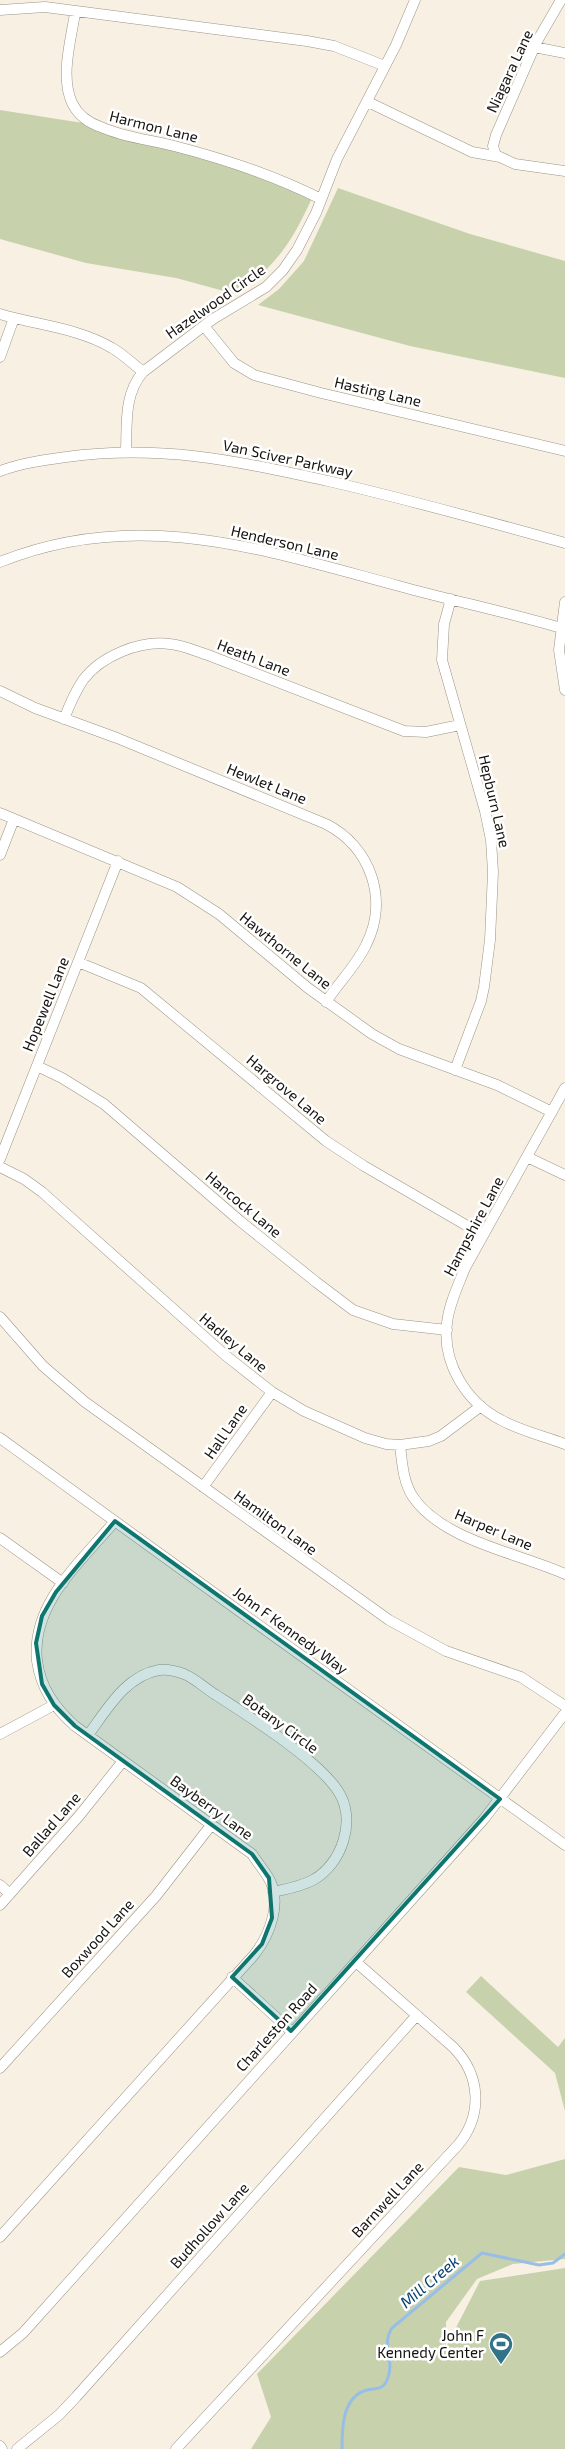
<svg xmlns="http://www.w3.org/2000/svg" width="565" height="2449" font-family="'Exo 2',sans-serif">
	<style>
		.green { fill: #c7d2ad }
		.lines { fill: none; stroke-linecap: round; stroke-linejoin: round }
		.stream { stroke: #98bee7; stroke-width: 3 }
		.minor-casing { stroke: #9a9487; stroke-width: 11 }
		.minor { stroke: #fff; stroke-width: 10 }
		.marked { fill: #0f766e; fill-opacity: 0.2; stroke: #0f766e; stroke-width: 4; stroke-linejoin: round }
		.labels { text-anchor: middle; dominant-baseline: central; stroke-width: 5; stroke-linejoin: round; paint-order: stroke }
		.street-label { font-size: 15px; fill: #16130f; stroke: #fff }
		.poi-label { font-size: 15px; fill: #16130f; stroke: #fff; text-anchor: end }
		.water-label { font-size: 16px; font-style: italic; fill: #064173; stroke: #fff }
	</style>
	<rect width="100%" height="100%" fill="#f8f1e3"/>
	<path class="green" d="M0,110L102,126L225,160L312,198C292,242 276,267 235,294L176,278L86,263L0,239Z
		M338,188L470,234L565,261V378L410,346L258,305L279,289L304,261Z
		M481,1976L558,2047L565,2038V2111L555,2073L466,1992Z
		M565,2159V2259L513,2264L477,2279L446,2322V2347L480,2281L565,2268V2449H251L271,2417L257,2374L459,2167L506,2175Z"/>
	<g class="lines">
		<path class="stream" d="M342,2449C342,2430 342,2399 364,2391C373,2387 382,2392 387,2380C396,2361 380,2347 392,2328L482,2253L539,2265L553,2263L565,2254"/>
		<g class="minor-casing">
			<path id="minor" d="M0,10L45,7L307,41L334,46L385,66
				M75,13C71,40 60,76 72,103C78,115 89,123 101,127C125,138 153,140 178,147C228,160 275,176 321,199
				M534,47L565,53
				M368,102L472,152L500,157L515,164L565,171
				M496,156L493,146L496,135L536,43L561,0
				M0,314C36,325 79,328 112,348C123,354 133,364 143,372
				M204,326L234,363L254,375L321,393L565,451
				M0,357L14,318
				M126,451C127,423 124,394 143,372L213,319L266,287L283,270L297,250L316,213L337,159L396,45L415,0
				M0,471C22,463 44,460 66,457C162,444 236,461 328,481C407,499 486,521 565,543
				M0,562C138,506 264,550 399,586C453,601 507,612 561,628
				M451,599L444,624L442,660L485,811L491,840L493,872L490,940L484,987L481,1001L455,1070
				M565,602L559,650L565,690
				M0,691L35,708L117,738L326,824C371,847 389,900 366,945C356,966 339,982 326,1002
				M64,719C69,706 75,692 83,680C101,656 140,640 170,644C183,645 195,651 208,655L404,731L426,732L460,725
				M0,813L177,887L219,914L308,988L372,1034L399,1049L497,1085L552,1112
				M0,855L14,819
				M78,962L141,988L326,1141L364,1166L483,1235
				M37,1066L62,1078L104,1104L240,1221L316,1282L353,1310L393,1324L447,1330
				M565,1088L465,1268C458,1286 449,1304 447,1323C442,1363 466,1402 501,1420C521,1431 544,1436 565,1444
				M527,1157L565,1175
				M0,1159L118,861
				M0,1167L24,1179L42,1192L225,1355L272,1392L304,1411L365,1438L386,1444L400,1445L429,1441L441,1436L481,1406
				M0,1317L43,1366L85,1402L389,1620L446,1651L521,1677L565,1706
				M0,1438C188,1574 376,1711 565,1845
				M400,1445C402,1462 403,1482 413,1497C443,1541 519,1553 565,1574
				M203,1487L272,1392
				M0,1538L63,1583
				M0,1734L54,1705
				M88,1735C107,1710 125,1676 159,1670C167,1669 176,1671 184,1674C196,1679 206,1689 216,1695C250,1717 317,1759 338,1791C357,1820 342,1864 313,1880C300,1887 286,1889 273,1892
				M0,1885L10,1894
				M0,1905L79,1816L123,1761
				M232,1977L291,2031
				M0,2068L156,1896L212,1824
				M0,2237L254,1955C270,1935 283,1901 268,1877C263,1869 257,1862 252,1854L75,1726C55,1708 41,1689 37,1661C31,1603 81,1562 115,1521
				M0,2352L23,2333L484,1819L565,1713
				M0,2446L2,2449
				M17,2449L59,2415L76,2397L417,2015
				M176,2449L458,2145C483,2115 481,2075 453,2047L356,1962"/>
		</g>
		<use href="#minor" class="minor"/>
	</g>
	<path class="marked" d="M115,1521L500,1799L291,2031L232,1977L262,1944L272,1918L269,1878L252,1854L75,1726L54,1705L42,1684L36,1643L42,1616L56,1592Z"/>
	<defs>
		<g id="stadium-pin" transform="scale(1.25)"><path d="M0 17L-7.5 6A9.5 9.5 0 1 1 7.5 6Z" fill="#337387" stroke="#fff"/><path d="M0-5a6.5 5 0 1 0 0 10a6.5 5 0 1 0 0-10ZM-3.5-1.8h7v3.6h-7Z" fill="#fff"/></g>
	</defs>
	<g fill-rule="evenodd">
		<use href="#stadium-pin" x="501" y="2344"/>
	</g>
	<g class="labels">
		<g class="street-label">
			<text transform="translate(509 71) rotate(-65)">Niagara Lane</text>
			<text transform="translate(154 126) rotate(14)">Harmon Lane</text>
			<text transform="translate(215 301) rotate(-35)">Hazelwood Circle</text>
			<text transform="translate(378 391) rotate(13)">Hasting Lane</text>
			<text transform="translate(288 458) rotate(12)">Van Sciver Parkway</text>
			<text transform="translate(285 542) rotate(13)">Henderson Lane</text>
			<text transform="translate(254 657) rotate(21)">Heath Lane</text>
			<text transform="translate(267 783) rotate(22)">Hewlet Lane</text>
			<text transform="translate(495 801) rotate(77)">Hepburn Lane</text>
			<text transform="translate(286 950) rotate(39)">Hawthorne Lane</text>
			<text transform="translate(45 1004) rotate(-68)">Hopewell Lane</text>
			<text transform="translate(287 1089) rotate(40)">Hargrove Lane</text>
			<text transform="translate(244 1204) rotate(40)">Hancock Lane</text>
			<text transform="translate(473 1226) rotate(-62)">Hampshire Lane</text>
			<text transform="translate(234 1342) rotate(40)">Hadley Lane</text>
			<text transform="translate(225 1431) rotate(-55)">Hall Lane</text>
			<text transform="translate(276 1522) rotate(36)">Hamilton Lane</text>
			<text transform="translate(494 1529) rotate(23)">Harper Lane</text>
			<text transform="translate(291 1630) rotate(36)">John F Kennedy Way</text>
			<text transform="translate(281 1723) rotate(36)">Botany Circle</text>
			<text transform="translate(212 1807) rotate(36)">Bayberry Lane</text>
			<text transform="translate(51 1824) rotate(-49)">Ballad Lane</text>
			<text transform="translate(97 1938) rotate(-48)">Boxwood Lane</text>
			<text transform="translate(276 2027) rotate(-48)">Charleston Road</text>
			<text transform="translate(387 2199) rotate(-47)">Barnwell Lane</text>
			<text transform="translate(209 2225) rotate(-48)">Budhollow Lane</text>
		</g>
		<g class="poi-label">
			<text x="484" y="2335">John F<tspan x="484" dy="17">Kennedy Center</tspan></text>
		</g>
		<g class="water-label">
			<text transform="translate(429 2281) rotate(-40)">Mill Creek</text>
		</g>
	</g>
</svg>
